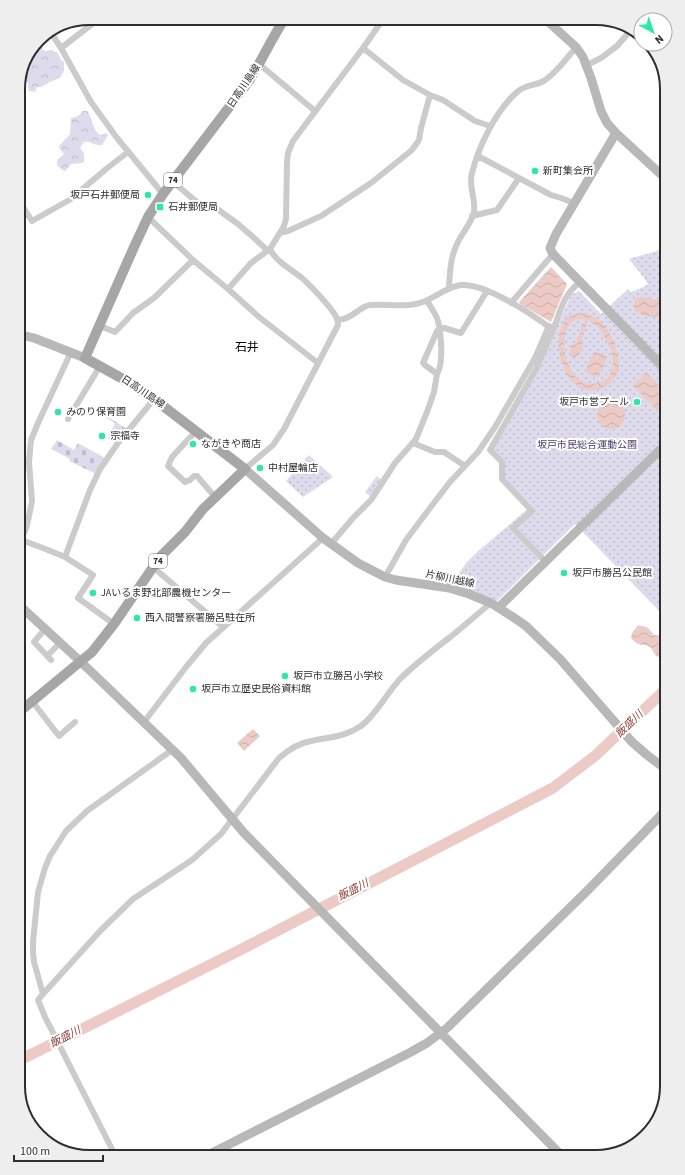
<svg xmlns="http://www.w3.org/2000/svg" width="685" height="1175" font-family="'Source Sans 3','Noto Sans JP',sans-serif">
	<style>
		.forest { fill: url(#forest-crowns) }
		.cemetery { fill: url(#cemetery-stones) }
		.park { fill: url(#park-dots) }
		.water { fill: url(#water-waves); fill-rule: evenodd }
		.lines { fill: none; stroke-linecap: round; stroke-linejoin: round }
		.river { stroke: #eccbc7; stroke-width: 11 }
		.street { stroke: #cbcbcb; stroke-width: 6 }
		.secondary { stroke: #b8b8b8; stroke-width: 9 }
		.primary { stroke: #a6a6a6; stroke-width: 10 }
		.poi-dot { fill: #2ce9a7; stroke: #fff; stroke-width: 1.5 }
		.labels { text-anchor: middle; dominant-baseline: central; stroke-width: 4; stroke-linejoin: round; paint-order: stroke }
		.shield { fill: #fff; stroke: #6d6d6d; stroke-width: 1 }
		.shield-label { font-size: 9px; font-weight: bold; fill: #2e2e2e }
		.street-label { font-size: 10px; fill: #2e2e2e; stroke: #fff }
		.poi-label { font-size: 10px; fill: #2e2e2e; stroke: #fff; text-anchor: start }
		.park-label { font-size: 10px; fill: #473a6b; stroke: #fff }
		.water-label { font-size: 11px; font-style: italic; fill: #92443a; stroke: #fff }
		.quarter-label { font-size: 12px; fill: #000; stroke: #fff }
		.rim { fill: none; stroke: #2e2e2e; stroke-width: 2 }
	</style>
	<defs>
		<pattern id="forest-crowns" width="20" height="18" patternUnits="userSpaceOnUse"><rect width="20" height="18" fill="#dedbec"/><path d="M2 6a3 3 0 1 1 6 0M12 15a3 3 0 1 1 6 0" fill="none" stroke="#bfbccb"/></pattern>
		<pattern id="cemetery-stones" width="16" height="16" patternUnits="userSpaceOnUse"><rect width="16" height="16" fill="#dedbec"/><path d="M2 7V4a2 2 0 0 1 4 0v3zM10 15v-3a2 2 0 0 1 4 0v3z" fill="#bfbccb"/></pattern>
		<pattern id="park-dots" width="8" height="8" patternUnits="userSpaceOnUse"><rect width="8" height="8" fill="#dedbec"/><path d="M2 2h.1M6 6h.1" fill="none" stroke="#bfbccb" stroke-width="1.8" stroke-linecap="round"/></pattern>
		<pattern id="water-waves" width="16" height="10" patternUnits="userSpaceOnUse"><rect width="16" height="10" fill="#eccbc7"/><path d="M0 5q4-4 8 0t8 0" fill="none" stroke="#cbafab"/></pattern>
	</defs>
	<rect width="100%" height="100%" fill="#fff"/>
	<path class="forest" d="M37,42L42,45L43,50L46,51L51,50L58,53L61,60L64,62V71L60,78L50,82L41,87H37L35,92L29,91L28,87V83L25,81H20Z
		M83,111H87C93,119 92,130 100,135L106,133L108,135L102,145C92,147 86,135 80,148C84,152 85,156 84,162L81,163L71,164L65,171L62,170L57,165V160L64,154L59,148L60,145L70,134L71,118L78,116Z"/>
	<path class="cemetery" d="M102,413L127,429L116,444L108,438L115,423L101,415Z
		M57,440L74,450L78,443L105,458L95,473H94L71,462L69,461L70,459L51,449Z"/>
	<path class="park" d="M667,248V619L575,524L496,602L451,585L466,563L477,552L530,507L504,479L503,462L492,449L539,367L571,295L579,291L601,314L628,289L631,292L644,287L648,284L644,278L629,259Z
		M309,455L333,477L303,497L286,481Z
		M377,476L381,479L370,496L365,492Z"/>
	<path class="water" d="M551,267L567,284L551,322L520,304L519,302Z
		M639,297L667,301V318C660,317 638,317 635,310C633,307 634,303 635,300Z
		M580,313C588,314 596,317 602,323C615,337 628,370 610,383C568,415 543,335 569,317C572,315 576,314 580,313ZM577,319C581,319 585,319 589,321C608,331 627,374 598,383C570,391 556,343 569,325C571,322 575,321 577,319Z
		M583,323L587,324L581,342C585,348 580,353 576,357H573L571,356C569,350 571,343 577,341Z
		M595,352L606,356C605,364 603,370 598,377L586,373C587,364 590,358 595,352Z
		M646,372L667,393V416L665,418L633,386Z
		M597 415a14 14 0 1 1 28 0a14 14 0 1 1-28 0Z
		M638,626C647,625 649,629 654,635H667V658L665,659L656,656C654,653 652,649 650,647C643,642 640,649 631,638C632,632 634,630 638,626Z
		M253,729L260,736L244,751L237,743Z"/>
	<g class="lines">
		<path class="river" d="M18,1061L240,950L553,788L596,755L667,688"/>
		<path class="street" d="M50,31L61,48L91,102L117,138L163,194
			M61,48L100,18
			M363,48L403,80L430,95L443,100L475,121L490,126
			M259,64L315,111
			M587,65L601,58L617,46L632,29
			M478,156L551,195L561,198L574,203
			M172,181L198,203L213,206L238,224L253,237L267,250
			M18,199L32,221L71,199L106,169L128,152
			M472,216L497,210L519,178
			M148,217L193,260L228,289L259,317L318,363
			M280,233L288,231L321,216L371,183L412,150L419,140L421,128L430,95
			M449,288C450,273 450,258 457,244C462,233 471,224 474,212C476,199 468,186 472,173C479,145 496,111 517,92C526,84 537,86 545,80C557,72 567,58 576,47
			M228,289L251,263L270,249L284,226L286,219L287,162L288,153L293,141L363,48L384,18
			M427,301C431,307 436,314 438,321C441,333 444,363 437,374
			M511,303L553,254
			M338,320C351,320 360,306 370,305C386,304 401,307 416,304C433,301 444,287 461,285C486,283 533,315 553,330C561,310 563,295 580,282
			M100,326L115,332L116,331L133,313L154,298L193,260
			M68,419L100,366
			M196,431L172,457L168,466L185,482L190,480L194,476H197L215,497
			M413,443L435,452H444L465,466
			M245,469L273,445L284,429L338,325C338,323 338,321 337,319C335,311 309,284 302,278C291,269 276,262 270,249
			M21,540L43,548L65,557L90,490L100,469L118,443L154,399
			M331,544L353,518L371,500L395,463L416,439L427,412L434,392L437,374L425,365L423,363L437,331L439,329L444,328L461,333L487,291
			M18,546L27,526L32,501L29,462L31,440L38,423L71,352
			M65,557L93,575L78,598L114,624
			M546,562L513,528L532,511L502,479V462L490,450L536,369L553,330
			M154,568L223,627
			M385,577L406,540L430,508L450,482L478,452L495,427L535,358L549,326
			M45,629L34,642L51,660
			M47,656L60,643
			M32,701L59,736L75,722
			M144,722L186,667L206,643L323,538
			M43,994L34,962L33,952V942L38,892L45,868L50,856L66,831L87,811L172,750
			M116,1157L45,1017L38,1000L43,994L101,930L133,899L192,860L221,834L279,758C288,750 299,743 311,741C329,737 345,737 361,726C377,714 386,694 400,679C415,664 432,651 449,638C463,627 477,614 491,603"/>
		<path class="secondary" d="M544,18L576,47L583,57L591,78L601,111L607,123L616,133L667,180
			M616,133L556,234L550,248L553,254L667,371
			M18,334L34,338L85,358
			M245,469L323,538L358,563L385,577L396,580L449,588L469,594L491,603L513,617L526,626L560,659L632,742L647,755L667,770
			M18,604L80,661L181,758L244,833L563,1157
			M499,607L667,443
			M204,1157L411,1052L427,1043L447,1028L587,891L667,809"/>
		<path class="primary" d="M18,713L92,652L114,624L160,557L185,532L203,509L245,469L154,399L132,384L85,358L134,247L148,217L163,194L249,81C262,60 272,38 285,18
			M18,943C23,968 20,993 19,1018C18,1043 19,1068 19,1093"/>
	</g>
	<g class="poi-dot">
		<circle cx="535" cy="171" r="4"/>
		<circle cx="148" cy="195" r="4"/>
		<rect x="156" y="203" width="8" height="8" rx="2"/>
		<circle cx="637" cy="402" r="4"/>
		<circle cx="58" cy="412" r="4"/>
		<circle cx="102" cy="436" r="4"/>
		<circle cx="193" cy="444" r="4"/>
		<circle cx="260" cy="468" r="4"/>
		<circle cx="564" cy="573" r="4"/>
		<circle cx="93" cy="593" r="4"/>
		<circle cx="137" cy="618" r="4"/>
		<circle cx="285" cy="676" r="4"/>
		<circle cx="193" cy="689" r="4"/>
	</g>
	<g class="labels">
		<g class="shield">
			<rect x="164" y="173" width="18" height="14" rx="3"/>
			<rect x="149" y="554" width="18" height="14" rx="3"/>
		</g>
		<g class="shield-label">
			<text x="173" y="180">74</text>
			<text x="158" y="561">74</text>
		</g>
		<g class="street-label">
			<text transform="translate(244 86) rotate(-56)">日高川島線</text>
			<text transform="translate(143 392) rotate(34)">日高川島線</text>
			<text transform="translate(450 579) rotate(12)">片柳川越線</text>
		</g>
		<g class="poi-label">
			<text x="543" y="171">新町集会所</text>
			<text x="140" y="195" text-anchor="end">坂戸石井郵便局</text>
			<text x="168" y="207">石井郵便局</text>
			<text x="629" y="402" text-anchor="end">坂戸市営プール</text>
			<text x="66" y="412">みのり保育園</text>
			<text x="110" y="436">宗福寺</text>
			<text x="201" y="444">ながきや商店</text>
			<text x="268" y="468">中村屋輪店</text>
			<text x="572" y="573">坂戸市勝呂公民館</text>
			<text x="101" y="593">JAいるま野北部農機センター</text>
			<text x="145" y="618">西入間警察署勝呂駐在所</text>
			<text x="293" y="676">坂戸市立勝呂小学校</text>
			<text x="201" y="689">坂戸市立歴史民俗資料館</text>
		</g>
		<g class="park-label">
			<text x="587" y="445">坂戸市民総合運動公園</text>
		</g>
		<g class="water-label">
			<text transform="translate(629 724) rotate(-44)">飯盛川</text>
			<text transform="translate(353 890) rotate(-27)">飯盛川</text>
			<text transform="translate(65 1037) rotate(-27)">飯盛川</text>
		</g>
		<g class="quarter-label">
			<text x="247" y="347">石井</text>
		</g>
	</g>
	<path d="M0 0H685V1175H0ZM89 25H596A64 64 0 0 1 660 89V1086A64 64 0 0 1 596 1150H89A64 64 0 0 1 25 1086V89A64 64 0 0 1 89 25Z" fill="#eee" fill-rule="evenodd"/>
	<path class="rim" d="M89 25H596A64 64 0 0 1 660 89V1086A64 64 0 0 1 596 1150H89A64 64 0 0 1 25 1086V89A64 64 0 0 1 89 25Z"/>
	<g transform="translate(653 32) rotate(140)"><circle r="19" fill="#ffffff" stroke="#ababab"/>
	<path d="M0-3L7 15L0 10L-7 15Z" fill="#2ce9a7"/>
	<text y="-6" font-size="11" font-weight="bold" text-anchor="middle" fill="#2e2e2e">N</text>
	</g>
	<path d="M14 1155v6h89v-6" fill="none" stroke="#2e2e2e" stroke-width="2"/>
	<text x="20" y="1155" font-size="12" fill="#2e2e2e" stroke="#ffffff" stroke-width="3" paint-order="stroke">100 m</text>
</svg>
